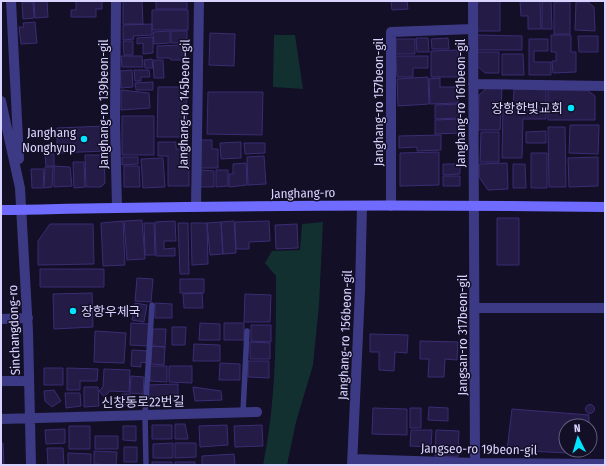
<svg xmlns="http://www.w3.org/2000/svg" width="606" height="466" font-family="'Fira Sans Condensed','Noto Sans KR',sans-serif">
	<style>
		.green { fill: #12302f }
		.building { fill: #241b47; stroke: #3b2d73 }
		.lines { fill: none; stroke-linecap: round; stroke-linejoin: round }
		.lane { stroke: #3d3a85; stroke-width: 5.5 }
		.street { stroke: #3d3a85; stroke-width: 10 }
		.secondary { stroke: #6f6bff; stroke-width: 10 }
		.poi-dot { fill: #00e5ff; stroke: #130f26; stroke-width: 1.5 }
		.labels { text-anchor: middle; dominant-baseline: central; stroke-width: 3; stroke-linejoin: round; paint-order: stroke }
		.street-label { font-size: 13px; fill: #d9d4ff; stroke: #130f26 }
		.poi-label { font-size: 13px; fill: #d9d4ff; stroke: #130f26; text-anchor: end }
	</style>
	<rect width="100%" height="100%" fill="#130f26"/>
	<path class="green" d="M274,35H295L303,89L273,87Z
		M323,222L319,305L313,365L296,422L287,465H263C276,403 276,340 276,276L265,263L272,251L300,250L302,224Z"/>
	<path class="building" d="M34,1H47L48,17L35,18Z
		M76,1H102V9H96V17H71V10H76Z
		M123,1H142L143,24H123Z
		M156,1H187V9H156Z
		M391,1H407L408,9L392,10Z
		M480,1H500V31H477V5Z
		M520,1H540L541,29H528V16H521Z
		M551,1L552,29H542V2Z
		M22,2H33L34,18L23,19Z
		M554,2H570V34H554Z
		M576,2H588L594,7L595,31L575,30Z
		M152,10H188V30H152Z
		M35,22L37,43L21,44L19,27H24L23,23Z
		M152,24V35L133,36L134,39L123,40V25Z
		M170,31V43L154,44L153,32Z
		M171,31H187V43H171Z
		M210,33L235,34L234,66L209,65Z
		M477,35L522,36V50H477Z
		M551,35H571V52H576V72L553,73L552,61H556V52H551Z
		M578,36H598V52H579Z
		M153,37V53L143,54V43L137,44V38Z
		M416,38H428L429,52H417Z
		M448,38L449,49H432L431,39Z
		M396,39H415V54H396Z
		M529,39H548V51H534V62H551V75H529Z
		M123,41H133V55H124Z
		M184,45V60H171L170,58H157V46Z
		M458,50L459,77H431V51Z
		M476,52H499V73H485L476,65Z
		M502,54H523L524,75H502Z
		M121,56H142L143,67H122Z
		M396,56H428V68H413V77H397Z
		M152,59L153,68H145L144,60Z
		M153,60H163L164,78H154Z
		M132,70L133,87L121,88L120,71Z
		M134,70H149L150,77H141V81H135Z
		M428,77L429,104L398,106L397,79Z
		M440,78V87H458V103L430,104L429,79Z
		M153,82V90H136L135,83Z
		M158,87H187L186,137H157Z
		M487,88H502L500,130H478L479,95Z
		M514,89L546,90V119H523L522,158H502L503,105H513Z
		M121,90L149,93L150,108L121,110Z
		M548,90H587L595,96V120H548Z
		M208,92H263L262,135L207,134Z
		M460,104V118L435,119V105Z
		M122,116H154V155H122Z
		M460,119V133L435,134V120Z
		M570,125H599L598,154L569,153Z
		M106,126V151L57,153V128Z
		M548,127H565L566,187H549Z
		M546,131V143H526V132Z
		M481,132H499V162H480Z
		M441,135V150L417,151V147L399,148V136Z
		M200,140H212V149H218V168H200Z
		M158,142H176V149H189V186H168V156H158Z
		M241,142V158L221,159L220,143Z
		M244,143H265V153L245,154Z
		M439,152V185L400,186V153Z
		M531,153H547V188H531Z
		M45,154H54V166H46Z
		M85,155H104L105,183L101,187H86Z
		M264,156L266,184L248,185L247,157Z
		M122,157H138V164L122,165Z
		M598,157V186L569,187L568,158Z
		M163,158L165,187L143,188L141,159Z
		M73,162H84L85,187L74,188Z
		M246,163L247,185L229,187V174H233V164Z
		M507,163L508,189L488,190L479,177V164Z
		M443,164H460V174L443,175Z
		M513,164H525L526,188H513Z
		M54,166L70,167L72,186L54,187Z
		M124,166H139L140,187H124Z
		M45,167H53L52,187L44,188Z
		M31,169H44L43,188H32Z
		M201,170L214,171V187H200Z
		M216,170H228V186L216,187Z
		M443,176H460V186H443Z
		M497,218H519V265H497Z
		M142,220L145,259L127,260L124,221Z
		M123,221L125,265L103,266L101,223Z
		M175,221L176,241H164V249L175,248V256H156L155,222Z
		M234,221L236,253L223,254L221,222Z
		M269,221L270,241L249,242V249H236L235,222Z
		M221,222L223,254L210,255L207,223Z
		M144,223H154L155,255H145Z
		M178,223H188L189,274H180Z
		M191,223H207L208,264L192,265Z
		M50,224H93L94,264L38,265V241Z
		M297,224L298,248L276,249L275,225Z
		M40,269H104V287H40Z
		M137,278L153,279L151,302L135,301Z
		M180,279H204V293H180Z
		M92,293L93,327L54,329L53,294Z
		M202,293L203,308H184L183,294Z
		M245,294L271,295L270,322H244Z
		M135,303L147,305L144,322L132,320Z
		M155,303L172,304V318H155Z
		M131,323L150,324L148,346L130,345Z
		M200,323L220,324V340H199Z
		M224,323H244V340H224Z
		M251,325H271V342L251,341Z
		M172,327H186L185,345H172Z
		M153,329H166L165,347L152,346Z
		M95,331L126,333L124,363L94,362Z
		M370,334L408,335L407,353L395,352L394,371L379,370V352H370Z
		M420,341L458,342L457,360L445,359L444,377H428L429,359H420Z
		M250,342L270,343V359H250Z
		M194,344L220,345V361H193Z
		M152,346L165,347L164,365L151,364Z
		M132,350L149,351L148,363L141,362V367L131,366Z
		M248,361H269V378L248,377Z
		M220,363L240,364V380H219Z
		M150,366H167V382L150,381Z
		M169,366H192V383L169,382Z
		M44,368H63V385H44Z
		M67,368L98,369L97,381H80V390H67Z
		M104,369L130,370L129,392L110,391L104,397L99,391L103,387Z
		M131,376L144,377L143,394L130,393Z
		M178,384V399L149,401L148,385Z
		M84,387H98L99,406L84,407Z
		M193,387L221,391L222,400L195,401Z
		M54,390L61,401L52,407L45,401L44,391Z
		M65,393H80L81,406L66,408Z
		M122,394H130L129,405L121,404Z
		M585.5 409a4.5 4.5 0 1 1 9 0a4.5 4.5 0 1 1-9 0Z
		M429,407L448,408V421L428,420Z
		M373,408L407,409V435L372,434Z
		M410,408H421V428H410Z
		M512,409L589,415V426H566V450H568V453L507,450Z
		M175,424H185L188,439H175Z
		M152,425H172V439H152Z
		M227,425L228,445L200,447L199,426Z
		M262,425L263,446L235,447L234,426Z
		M69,426H90V449H69Z
		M123,426H136V441L123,440Z
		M65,429V443L46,444L45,430Z
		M411,430H432L431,447L410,446Z
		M436,430L459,431L458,457L435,456Z
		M95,436H118V449H95Z
		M1,443H3L4,465H1Z
		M173,443V458H153V444Z
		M175,443H196V457L175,458Z
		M124,447H137V462H124Z
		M47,448H63L64,465H48Z
		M94,451L117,452L116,465L94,464Z
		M68,453L91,454V465H68Z
		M234,454L235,465H202V456Z
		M152,462H172V465H152Z
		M175,462H195V465H175Z"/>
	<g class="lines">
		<path class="lane" d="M243,412L247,331
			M146,465L145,415L152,305"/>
		<path class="street" d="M11,1L19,159
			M116,1L115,122L117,208
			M473,1L475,465
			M473,84L605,86
			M1,101L20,188L28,331L31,465
			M391,206V32L473,29
			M196,207L199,1
			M475,308H605
			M1,319L28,318
			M1,381H29
			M1,419L257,412
			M353,459L475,463L605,464
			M352,465L360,291L362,206"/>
		<path class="secondary" d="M1,210C39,210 78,208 116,208C279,205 442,205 605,207"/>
	</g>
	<g class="poi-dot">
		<circle cx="571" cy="108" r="4"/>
		<circle cx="84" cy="139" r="4"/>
		<circle cx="73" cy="311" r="4"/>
	</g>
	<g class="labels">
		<g class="street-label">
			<text transform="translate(378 102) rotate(-90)">Janghang-ro 157beon-gil</text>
			<text transform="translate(460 103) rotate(-90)">Janghang-ro 161beon-gil</text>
			<text transform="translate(103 104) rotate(-90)">Janghang-ro 139beon-gil</text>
			<text transform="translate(184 104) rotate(-89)">Janghang-ro 145beon-gil</text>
			<text transform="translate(303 193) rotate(-1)">Janghang-ro</text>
			<text transform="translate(14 330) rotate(-92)">Sinchangdong-ro</text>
			<text transform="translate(345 335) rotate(-88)">Janghang-ro 156beon-gil</text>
			<text transform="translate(462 335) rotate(-90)">Jangsan-ro 317beon-gil</text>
			<text transform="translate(143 402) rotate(-1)">신창동로22번길</text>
			<text transform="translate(479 449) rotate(1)">Jangseo-ro 19beon-gil</text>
		</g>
		<g class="poi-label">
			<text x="563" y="108">장항한빛교회</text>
			<text x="76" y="132">Janghang<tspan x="76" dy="15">Nonghyup</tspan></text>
			<text x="81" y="311" text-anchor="start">장항우체국</text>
		</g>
	</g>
	<rect width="606" height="466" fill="none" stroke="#d9d4ff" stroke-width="4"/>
	<g transform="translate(578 438) rotate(355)"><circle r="19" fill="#130f26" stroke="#625e7d"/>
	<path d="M0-3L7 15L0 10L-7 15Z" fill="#00e5ff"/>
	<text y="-6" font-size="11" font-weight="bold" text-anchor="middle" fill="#d9d4ff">N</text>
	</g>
</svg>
